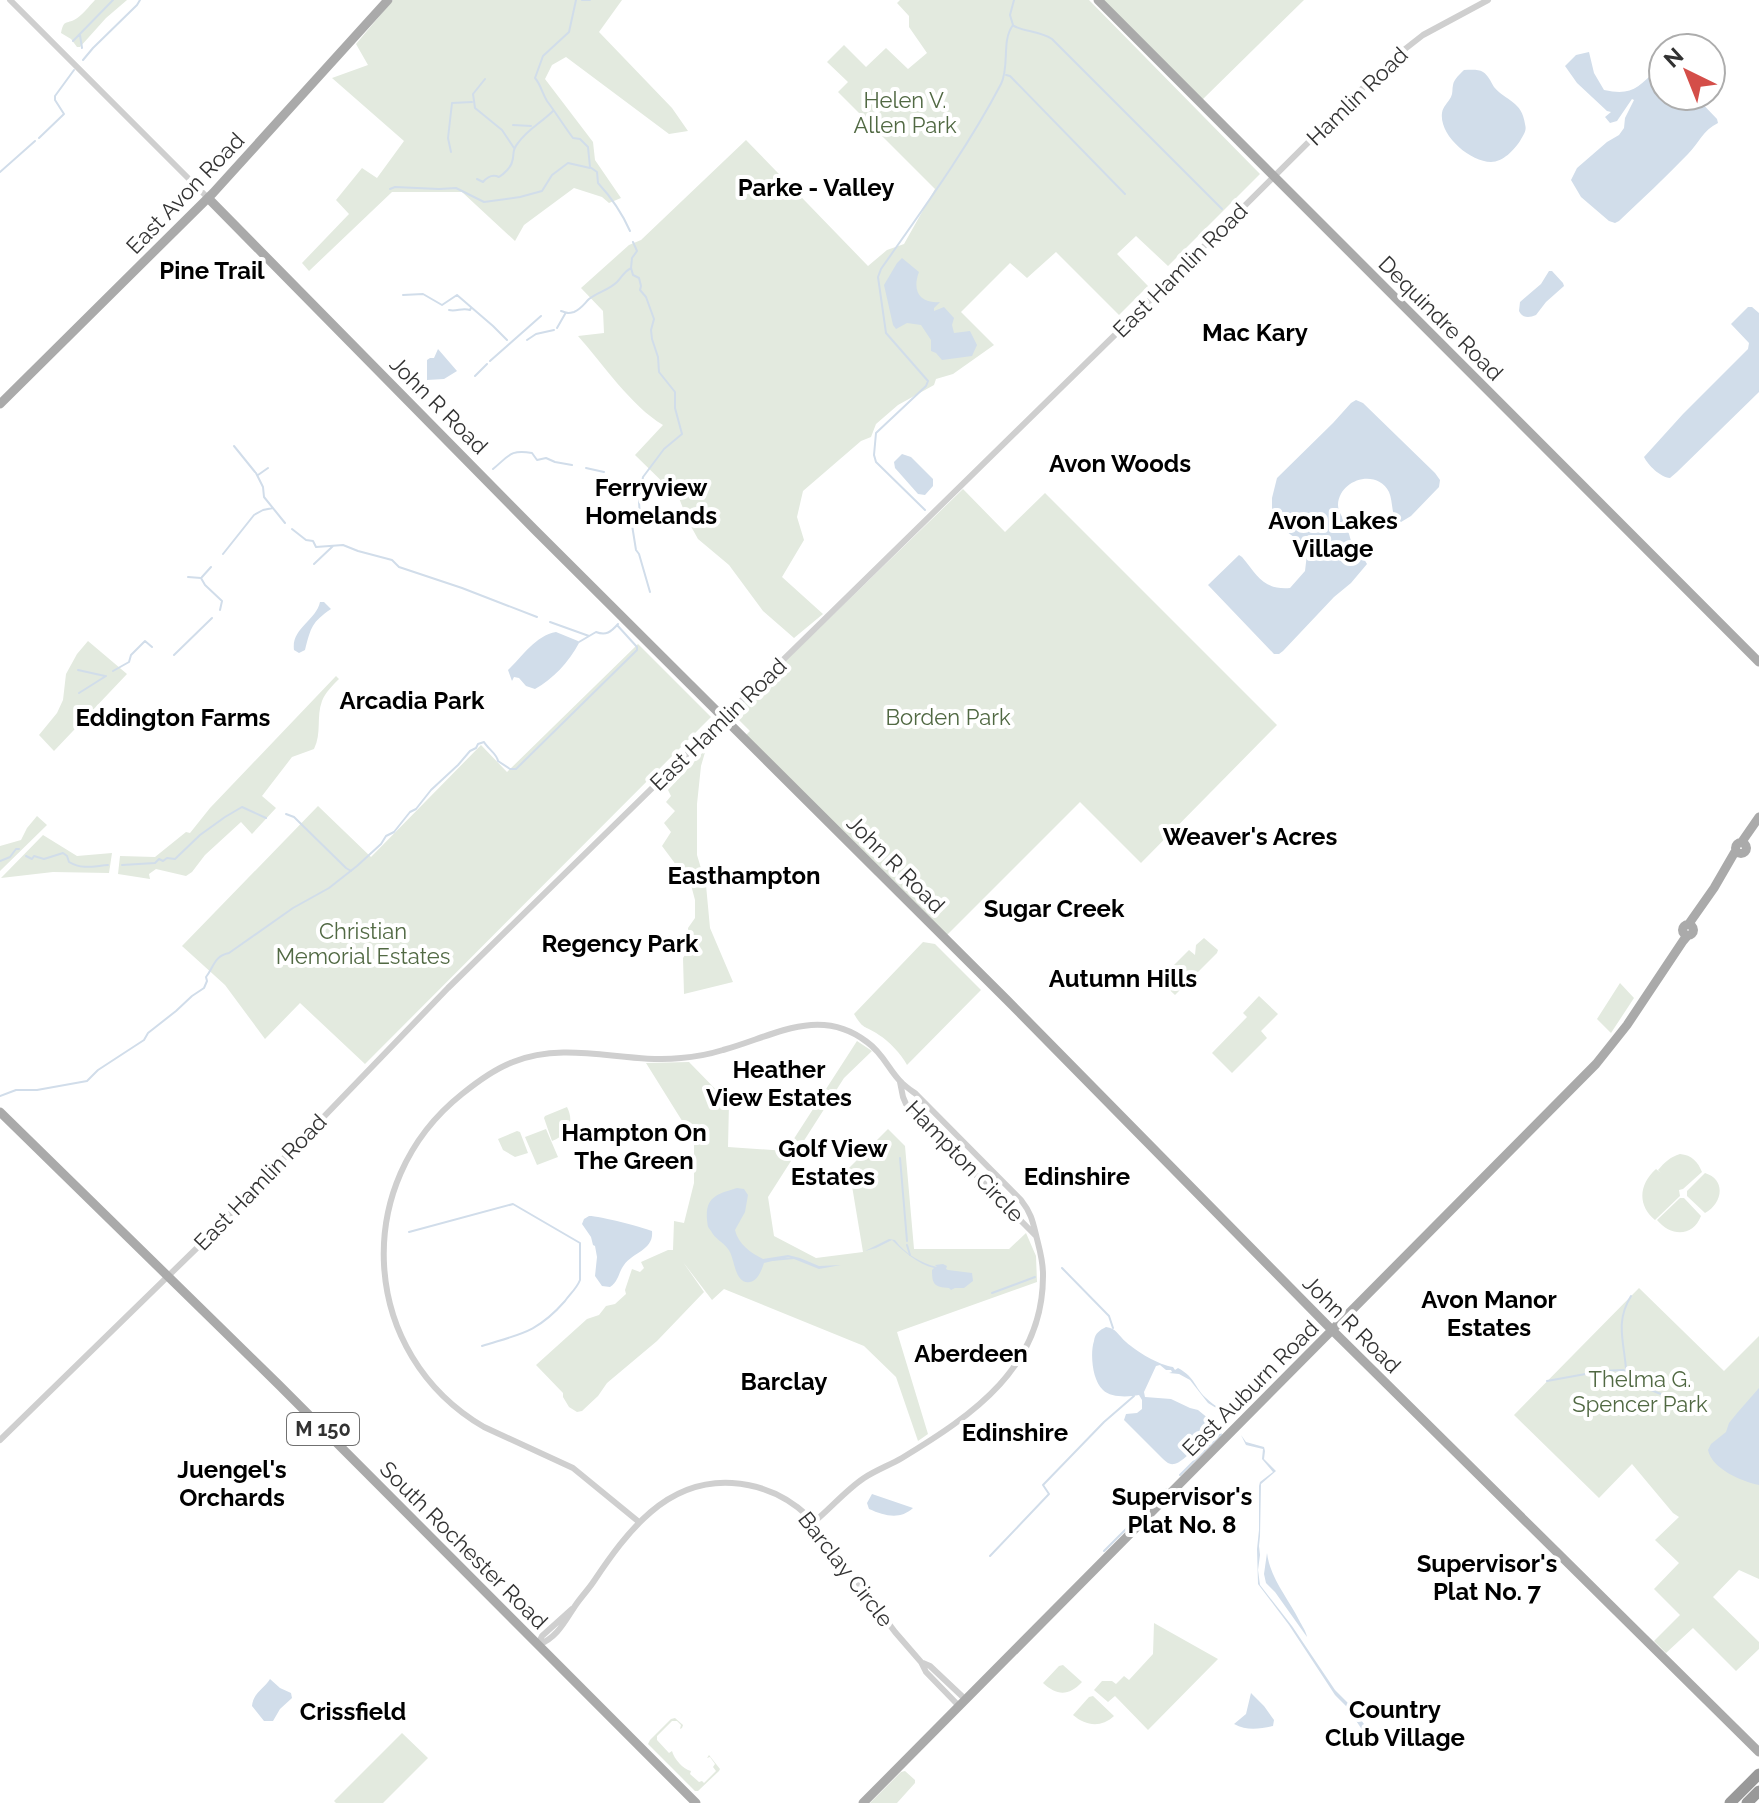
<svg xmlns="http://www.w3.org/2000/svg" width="1759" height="1803" font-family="Raleway,sans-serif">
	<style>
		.green { fill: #e3eadf }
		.water { fill: #d1ddea }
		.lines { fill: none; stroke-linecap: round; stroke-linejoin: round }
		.stream { stroke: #d1ddea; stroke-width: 2 }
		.minor { stroke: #cfcfcf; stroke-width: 6 }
		.major { stroke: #aaa; stroke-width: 9 }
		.highway { stroke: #999; stroke-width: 11 }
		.labels { text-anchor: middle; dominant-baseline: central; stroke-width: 8; stroke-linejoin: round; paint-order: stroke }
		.shield { fill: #fff; stroke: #707070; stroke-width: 2 }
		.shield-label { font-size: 20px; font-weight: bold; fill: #323232 }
		.street-label { font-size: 22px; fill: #323232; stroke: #fff }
		.park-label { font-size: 22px; fill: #516943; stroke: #fff }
		.neighbourhood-label { font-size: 24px; font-weight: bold; fill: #000; stroke: #fff }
	</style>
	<rect width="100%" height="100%" fill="#fff"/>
	<path class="green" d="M95,0H127L106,18L80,47H77L71,39L61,33C64,20 65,24 74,20C82,16 89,6 95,0Z
		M393,0H622L599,32L672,108L688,131L669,134L566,57L552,65L545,79L593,142L595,160L621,198L609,203L602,197L574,188L524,225L515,241L462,192H392L309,271L302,263L349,214L336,200L362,168L377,178L404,141L332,78L368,65L356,44Z
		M900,0H1089L1260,174L1168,266L1136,236L1117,254L1148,286L1119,315L1056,252L1027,278L1010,263L961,312L994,345L953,374L936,379L934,385L898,405L876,424L871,437L861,441L803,491L797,517L804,540L782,577L823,614L794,638L763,611L729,565L698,539L688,521L679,498L635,455L663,425C631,406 603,364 578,336L604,333L603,311L581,288L629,245L641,240L746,140L868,266L887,250L904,244L935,189L838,92L848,82L827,62L844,45L866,67L886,48L908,69L927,53L909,27V16L897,3Z
		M1103,0H1304L1202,100Z
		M963,489L1005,532L1045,493L1277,725L1141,863L1080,802L947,935L746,735L750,731L736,717L741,711L738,707Z
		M88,641L127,674L54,751L39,735L57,713L63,700L66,674L77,654Z
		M638,644L711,717L365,1064L300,1003L265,1039L225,985L182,946L318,806L371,857L481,745L507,772Z
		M336,676L339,679C333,685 325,693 322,701C316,717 322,733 314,749L292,757L262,796L276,808L252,834L241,822L205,855L192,872L186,876L156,869L149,874L150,879L118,874L120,856L155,857L186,832L190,833L210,808Z
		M706,749L701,766L697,804V855L706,885L710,928L733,982L684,994L683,958L690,947L688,928L695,918V900L691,885L662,846L671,832L664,823L675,811L666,802L671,796L668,790Z
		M37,816L47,825L0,871V846L21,840L27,828Z
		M43,835L77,856L112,853L109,873L53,872L1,878Z
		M1204,938L1218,950L1217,953L1175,995L1159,980L1189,950L1195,955L1196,945Z
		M923,942L935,944L981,990L907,1065C901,1054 889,1041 879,1035C865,1025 864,1031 854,1014Z
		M1620,983L1634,998L1611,1033L1597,1019Z
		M1259,996L1278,1014L1261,1031L1267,1038L1232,1073L1212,1053L1247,1017L1243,1013Z
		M857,1041L872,1051L844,1078L768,1197L774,1236L816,1258L863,1252L849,1168L888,1129L905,1146L914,1249H1009L1026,1233L1036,1256L1037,1282L897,1332L928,1434L918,1441L896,1377L864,1346L724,1289L712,1300L683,1262L704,1292L657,1341L607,1383L598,1396L582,1411L577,1412L569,1407L563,1397V1393L536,1365L587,1319L599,1315L606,1306L615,1304L626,1294L625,1290L632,1269L640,1272L644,1268L641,1262L668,1250H673L674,1221L684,1223L694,1183V1140L646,1063L689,1062L729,1103L728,1147L786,1151Z
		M567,1107C575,1123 568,1134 552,1141L544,1118L545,1116Z
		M546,1129L558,1157L537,1165L525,1137Z
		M517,1131L520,1132L528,1153L515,1157L503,1150L498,1139Z
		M1680,1154C1692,1155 1698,1162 1702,1172L1683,1189L1679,1190L1680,1196L1655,1220C1637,1205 1639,1184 1656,1169L1661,1173L1658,1170C1665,1162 1670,1157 1680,1154Z
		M1705,1173C1727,1180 1722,1204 1705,1213L1687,1196V1191Z
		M1680,1198H1684L1701,1216C1693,1237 1671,1237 1657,1220Z
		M1639,1288L1724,1371L1759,1336V1579L1739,1570L1713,1597L1759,1642V1649L1736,1671L1693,1628L1666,1653L1654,1641L1680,1615L1654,1589L1679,1563L1655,1540L1679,1517L1673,1513L1632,1464L1599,1498L1514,1415Z
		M1154,1623L1218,1659L1148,1730L1115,1696L1108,1702L1094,1690L1102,1681H1112L1116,1684L1124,1676L1129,1680L1153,1654Z
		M1063,1665L1082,1682C1069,1696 1057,1696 1043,1683L1059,1666Z
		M1093,1696L1114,1716C1101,1728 1086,1726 1073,1715L1089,1697Z
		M675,1718L683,1725L682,1728L680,1729L681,1725L677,1721H672L657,1736V1740L669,1753L672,1751C674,1759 683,1769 691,1771L690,1774L699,1782L702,1781L704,1783L716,1771L713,1767L715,1764L710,1757L707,1758L709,1755L720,1769L719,1771L698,1791H695L648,1744L650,1740L671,1719Z
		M402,1733L428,1758L383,1803H336L334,1801Z
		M905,1771L915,1780V1783L897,1803H870L901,1772Z"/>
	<path class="water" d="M1589,52L1594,73L1604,90C1631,96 1638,88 1656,70L1663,71V96H1695L1717,119L1718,123C1703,130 1699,143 1688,154C1666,177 1642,199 1619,221L1615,223L1609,221L1581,197L1571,180L1577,168L1607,142L1619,135L1624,128L1625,118L1634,100L1632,99L1617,121L1610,123L1605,117L1611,112L1607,111L1577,83L1565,66L1576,55Z
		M1464,70C1471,70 1478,69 1483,72C1488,75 1491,82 1494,87C1506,101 1522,101 1525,124C1527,131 1524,134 1520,141C1514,150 1503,162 1491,162C1470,162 1439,135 1442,113C1443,106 1448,103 1451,97C1453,93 1452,89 1453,85C1454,79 1460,74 1464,70Z
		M902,258L919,272C912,290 919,304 940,302L934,308V311L944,307L954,318L952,325L954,333L970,331L977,345L972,356L942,360L936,353L931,351V340L921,325L907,323L896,329L893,325L884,285L897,263Z
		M1549,271H1552L1563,283L1564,286L1546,302L1536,315C1529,318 1522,318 1519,311L1520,302L1541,284Z
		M1748,307H1752L1759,313V392L1677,472L1670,478C1660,477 1648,465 1644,457L1683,414L1748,349L1749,343L1731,324Z
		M438,349L457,371L444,379L427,380V360L430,358H434Z
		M1356,400L1363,403L1435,473L1440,480L1439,487L1411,516L1401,522L1394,517C1392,509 1392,499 1389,492C1377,468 1339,479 1338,505C1338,512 1343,517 1345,523C1348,530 1351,539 1352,547L1361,554L1367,564L1351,583L1334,597L1283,651L1279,654H1274L1208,585L1239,555L1242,557C1258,576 1263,590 1290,588L1305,571L1307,554L1302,543L1279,526L1272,516V498L1277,478L1333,423L1351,403Z
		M902,454L911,457L933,479V486L925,495L918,494L895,468L894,462Z
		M320,602H324L331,609C312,622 311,627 305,650L299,653L294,650C291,628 316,621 320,602Z
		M556,632L578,641L579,643C569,662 553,679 535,689L526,686L519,678L514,677L512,681L508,670C522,657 536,635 556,632Z
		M737,1188L744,1189L748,1195L745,1212L735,1230C738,1244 751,1253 763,1259L788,1255L800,1258L819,1266L841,1265L819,1269L789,1257L764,1263C762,1269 758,1281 750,1282C734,1285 735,1257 728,1249C723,1242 715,1239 711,1231C707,1226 708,1226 707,1220C705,1196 718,1194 737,1188Z
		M589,1216C600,1216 642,1227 652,1231C654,1250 633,1252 624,1265C618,1273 619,1281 610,1287L602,1286L595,1276L597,1257L595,1246L593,1245L591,1237L582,1224L584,1219Z
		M889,1239L895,1240C904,1253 922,1264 937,1267L935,1265L943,1264L947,1266L946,1269L948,1270L972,1273L973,1281L964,1288H955L951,1290L949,1288C934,1287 932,1284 932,1270L934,1268C918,1264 904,1252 892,1240L876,1248L865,1251Z
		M1106,1327C1116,1328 1118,1335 1126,1342C1137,1352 1159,1365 1173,1367L1175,1370L1178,1368C1196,1378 1194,1387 1206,1398C1215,1407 1224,1409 1228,1422L1226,1423L1221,1411L1208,1403L1190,1380L1179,1374L1169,1373L1172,1372L1171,1370H1166L1160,1365L1156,1366L1144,1392L1145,1397L1171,1399L1190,1408L1198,1410L1209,1419L1212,1425C1209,1434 1184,1463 1174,1464C1169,1465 1165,1461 1162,1458L1124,1420L1126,1414L1137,1413L1142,1409V1400L1139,1395C1129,1397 1111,1398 1103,1390C1092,1380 1090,1353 1094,1341C1095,1333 1100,1330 1106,1327Z
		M1759,1388V1485C1741,1481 1712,1469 1708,1450L1711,1444L1726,1432L1729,1423L1738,1412Z
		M1241,1435L1246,1442L1264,1447L1265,1451L1264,1459L1276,1471L1261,1484L1260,1536L1259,1546L1260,1555L1258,1570L1260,1585L1292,1626L1335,1690L1348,1703L1367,1728V1731H1363L1346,1706L1335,1695L1289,1625L1258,1584L1257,1549L1259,1530V1486L1260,1482L1273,1472L1262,1459L1263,1449L1246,1445Z
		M872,1494L913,1508C900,1520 885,1516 869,1509L867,1503Z
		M1267,1553C1270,1578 1288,1598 1299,1620C1302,1626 1306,1631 1307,1637L1275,1592L1266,1583L1264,1574Z
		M270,1679L280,1688L291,1693L292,1698L280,1709L273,1721H264L252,1706C253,1693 264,1689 270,1679Z
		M1251,1693L1264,1706L1274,1720L1273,1726C1259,1729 1247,1731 1234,1724L1246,1714Z"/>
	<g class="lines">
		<path class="stream" d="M576,0L569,32L543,56L535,78C541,85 542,93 547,101C556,113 564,126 573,138L580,139L588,147L590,167L597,172L598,183C611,197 622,213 630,231
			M582,0H590
			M1014,26C1025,32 1040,31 1052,39L1222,209
			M80,35L82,48
			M73,41L113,0
			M83,60L93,48L137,5L140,0
			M1006,75L1010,76L1125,194
			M485,79L473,94L475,108L502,130L514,148
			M513,125L531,126
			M39,138L64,114L55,100V96L74,70
			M451,152L448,138L452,103L472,102
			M0,172L35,141
			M477,179L483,182C488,176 493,174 499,177C504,174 511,167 512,162C515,154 511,151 518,143C528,129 541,123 553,111
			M390,189L395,187L439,189L456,188L484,202L520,197L542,191L552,175L568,163L590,168
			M631,268L633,275L639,278L641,286L640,290L646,297L654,319L651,330L652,339L658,357L659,372L675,392V408L682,434L664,449L643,477L639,502L640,516L632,525L636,550L639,554L650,592
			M403,295L423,294L442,305L457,295L493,326L507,340
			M449,310C457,312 462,307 470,310L471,308
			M561,311C568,313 567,314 574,312C581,309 584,304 589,299C598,292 609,290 617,282C623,276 623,272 631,268L632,258L637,251L633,242
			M557,328L565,314
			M527,340L536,334L554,330
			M490,361L541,316
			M475,376L487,364
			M234,446L255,472
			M586,468L604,472
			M493,469C509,456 510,449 532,453L537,460L546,458L555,462L572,465
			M256,473L263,487L264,497L285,523
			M258,475L268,468
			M925,510L876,462L874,455L876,433L926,386L928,381L886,333L878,277L881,269C923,209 967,149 1001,84C1010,66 1001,41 1013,25L1010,15L1014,0
			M292,529L306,540L313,541L316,547L343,545L358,551L392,560L399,567L462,588L537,617
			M223,554L254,515L263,510L273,508
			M314,564L333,546
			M188,577L201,578L205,585L222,601L220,610
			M202,577L211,567
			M550,622L589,636
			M579,642L596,632C606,636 611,632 618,624
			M174,655L212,618
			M78,670L105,676
			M113,671L129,662L131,655L145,641L152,647
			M79,693L106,676
			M286,814L294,817L346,868L351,871
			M26,856L32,859L34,856L44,859L63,853L67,856L69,862C83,870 94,866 108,865
			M0,861L10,857L16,849H19
			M122,865L155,863L159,859L163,861L167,858L175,859L200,835L225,817L242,807L266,818
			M0,1096L16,1090H37L87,1081L98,1070L144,1040L148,1033L176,1011L192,996L204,988L207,981L206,977C214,967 214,956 229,953L293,908L329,888L357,866L381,844L386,836L394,832L410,812L416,809L431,790L458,765L470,751L476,748L478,744L484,742C488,749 497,754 498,761L510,769H516L637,650V647L617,625
			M900,1158L907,1241
			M409,1232L513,1204L580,1243V1280C577,1288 570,1294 565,1301C537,1333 520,1334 482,1346
			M907,1245L910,1255
			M772,1260L794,1258
			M1062,1268L1109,1316L1113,1328
			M992,1293L1035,1277
			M1626,1369C1624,1341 1615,1322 1631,1296
			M1547,1381L1602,1371L1623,1370L1630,1373L1651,1390L1678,1401L1689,1410
			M1180,1475L1221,1434
			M1104,1551L1166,1489
			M990,1556L1049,1494L1043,1485L1104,1422L1134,1396"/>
		<path class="minor" d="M10,0L208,198
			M900,1082L903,1097L906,1104L1036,1236
			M0,1440L201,1244L448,988L1123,327L1391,60L1423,35L1488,0
			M639,1522L573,1468L484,1427C359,1354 350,1183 462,1094C478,1081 494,1069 513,1062C568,1040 625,1064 681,1058C695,1057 710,1054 723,1050C772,1037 819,1005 867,1042C884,1054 889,1071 902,1083C906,1087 912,1091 916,1094L1021,1200C1032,1214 1033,1223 1037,1239C1040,1251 1043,1261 1043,1274C1044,1367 973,1415 902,1458C890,1465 876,1470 864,1478C846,1490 831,1508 814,1522
			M538,1644L542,1636L572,1609
			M538,1645C557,1638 565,1621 575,1606C581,1597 588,1590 594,1581C627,1532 666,1479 732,1483C762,1485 788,1497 809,1517L895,1632L921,1662L926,1672L959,1706
			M923,1663L930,1666L965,1699"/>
		<path class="major" d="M1098,0L1759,662
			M208,198L535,530L1006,999L1327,1325L1759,1752
			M0,404L213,193L388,0
			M1735.5 848a5.5 5.5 0 1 1 11 0a5.5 5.5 0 1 1-11 0Z
			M1741,843L1759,817
			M1682.5 930a5.5 5.5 0 1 1 11 0a5.5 5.5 0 1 1-11 0Z
			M1688,925L1714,888L1736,850
			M0,1112L279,1385L696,1803
			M863,1803L1596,1064L1627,1025L1683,941L1688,935"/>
		<path class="highway" d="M1730,1803L1759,1774
			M1747,1803L1759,1791"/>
	</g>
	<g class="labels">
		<rect class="shield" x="287" y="1413" width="72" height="32" rx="6"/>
		<g class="shield-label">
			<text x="323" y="1429">M 150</text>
		</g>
		<g class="street-label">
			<text transform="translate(1357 96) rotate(-44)">Hamlin Road</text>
			<text transform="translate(185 193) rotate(-46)">East Avon Road</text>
			<text transform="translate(1180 270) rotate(-45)">East Hamlin Road</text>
			<text transform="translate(1441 318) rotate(45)">Dequindre Road</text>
			<text transform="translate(439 405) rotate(45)">John R Road</text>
			<text transform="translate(718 724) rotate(-44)">East Hamlin Road</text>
			<text transform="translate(896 864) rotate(45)">John R Road</text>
			<text transform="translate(965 1161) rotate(46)">Hampton Circle</text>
			<text transform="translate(260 1182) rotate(-46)">East Hamlin Road</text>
			<text transform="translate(1352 1324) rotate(45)">John R Road</text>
			<text transform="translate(1250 1388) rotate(-45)">East Auburn Road</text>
			<text transform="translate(464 1545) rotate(45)">South Rochester Road</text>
			<text transform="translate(846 1569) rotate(52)">Barclay Circle</text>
		</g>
		<g class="park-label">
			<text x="905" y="100">Helen V.<tspan x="905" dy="25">Allen Park</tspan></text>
			<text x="948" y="717">Borden Park</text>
			<text x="363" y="931">Christian<tspan x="363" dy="25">Memorial Estates</tspan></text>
			<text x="1640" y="1379">Thelma G.<tspan x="1640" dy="25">Spencer Park</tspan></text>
		</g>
		<g class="neighbourhood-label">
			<text x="816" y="187">Parke - Valley</text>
			<text x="212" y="270">Pine Trail</text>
			<text x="1255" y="332">Mac Kary</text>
			<text x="1120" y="463">Avon Woods</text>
			<text x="651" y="487">Ferryview<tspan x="651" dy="28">Homelands</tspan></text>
			<text x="1333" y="520">Avon Lakes<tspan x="1333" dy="28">Village</tspan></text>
			<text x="412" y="700">Arcadia Park</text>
			<text x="173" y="717">Eddington Farms</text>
			<text x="1250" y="836">Weaver's Acres</text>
			<text x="744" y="875">Easthampton</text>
			<text x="1054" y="908">Sugar Creek</text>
			<text x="620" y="943">Regency Park</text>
			<text x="1123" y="978">Autumn Hills</text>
			<text x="779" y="1069">Heather<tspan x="779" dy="28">View Estates</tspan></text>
			<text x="634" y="1132">Hampton On<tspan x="634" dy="28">The Green</tspan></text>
			<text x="833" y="1148">Golf View<tspan x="833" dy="28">Estates</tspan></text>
			<text x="1077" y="1176">Edinshire</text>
			<text x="1489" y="1299">Avon Manor<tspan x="1489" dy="28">Estates</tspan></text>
			<text x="971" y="1353">Aberdeen</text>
			<text x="784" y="1381">Barclay</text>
			<text x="1015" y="1432">Edinshire</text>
			<text x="232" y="1469">Juengel's<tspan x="232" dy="28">Orchards</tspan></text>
			<text x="1182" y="1496">Supervisor's<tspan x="1182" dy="28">Plat No. 8</tspan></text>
			<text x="1487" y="1563">Supervisor's<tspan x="1487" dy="28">Plat No. 7</tspan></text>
			<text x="1395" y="1709">Country<tspan x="1395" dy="28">Club Village</tspan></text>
			<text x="353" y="1711">Crissfield</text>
		</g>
	</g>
	<g transform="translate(1687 72) rotate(317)"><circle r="38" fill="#ffffff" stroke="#adadad" stroke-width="2"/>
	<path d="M0-6L14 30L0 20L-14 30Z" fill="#d44e49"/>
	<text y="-12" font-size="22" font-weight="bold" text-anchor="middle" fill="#323232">N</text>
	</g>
</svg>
